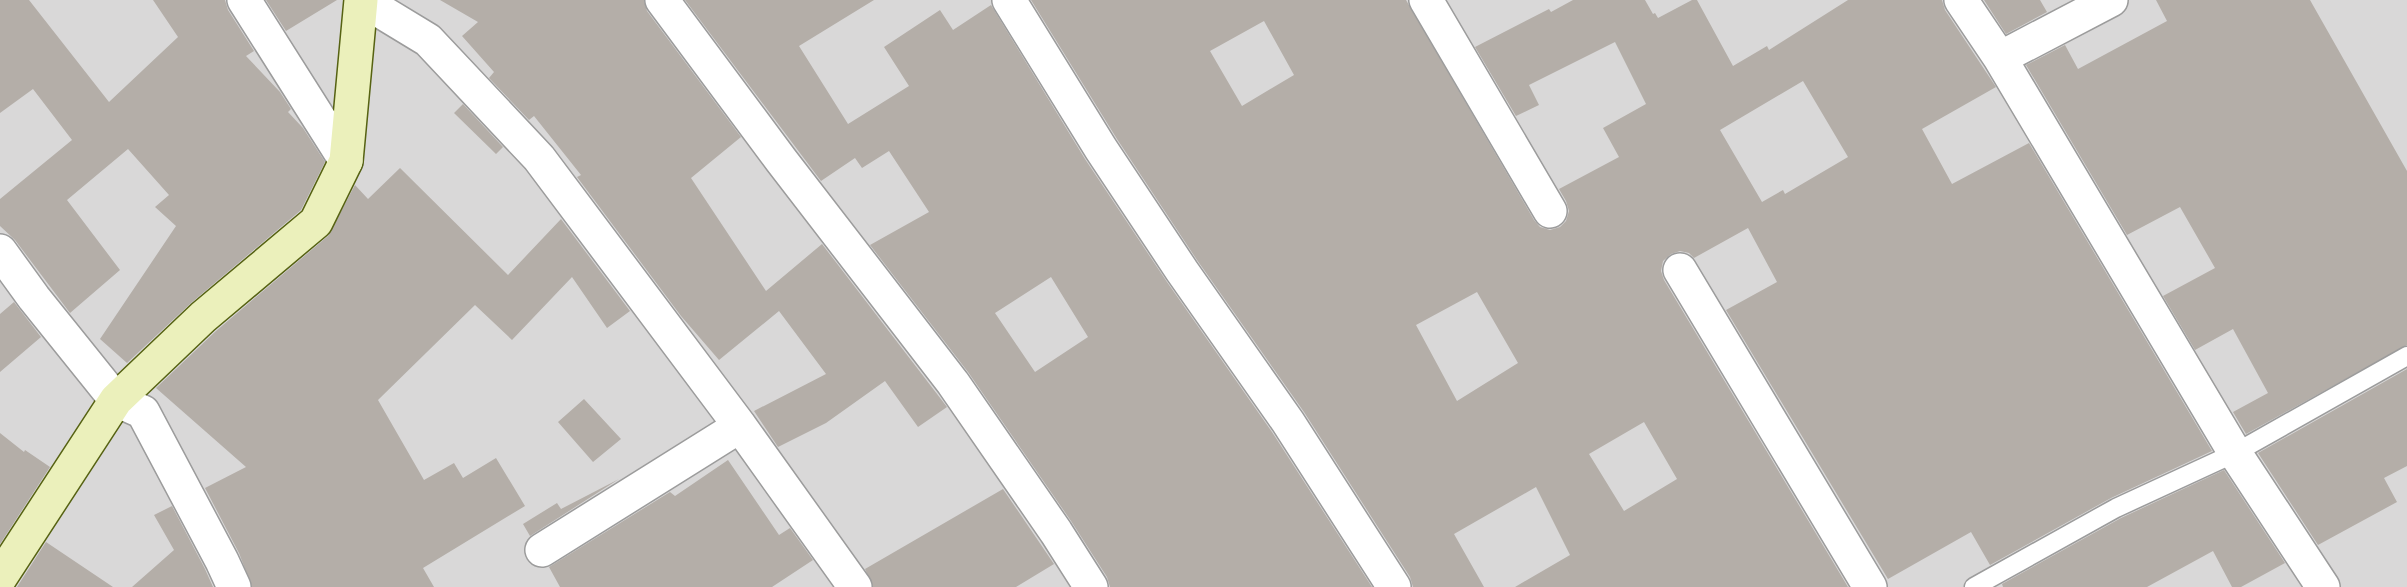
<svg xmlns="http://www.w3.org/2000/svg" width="2407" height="587" font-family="'Open Sans',sans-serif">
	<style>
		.residential { fill: #d9d8d8 }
		.building { fill: #b4aea8; fill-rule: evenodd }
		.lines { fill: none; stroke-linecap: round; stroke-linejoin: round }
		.lane-casing { stroke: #9c9c9c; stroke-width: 21 }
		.street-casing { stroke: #9c9c9c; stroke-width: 36 }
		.secondary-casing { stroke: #566212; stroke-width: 36 }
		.lane { stroke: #fff; stroke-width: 18 }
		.street { stroke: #fff; stroke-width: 33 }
		.secondary { stroke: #ebf0bb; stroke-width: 33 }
	</style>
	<rect width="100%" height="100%" fill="#ebe9e2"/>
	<path class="residential" d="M0,0H2407V587H0Z"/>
	<path class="building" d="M0,0H29L109,102L178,37L153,0H225L228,10L254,51L246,56L280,92L291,109L288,112L303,128L325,162L301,210L191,303L127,363L100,339L176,226L155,207L169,195L128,149L67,200L120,270L70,313L15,240L0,226V199L72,140L33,89L0,113Z
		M266,0H337L286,31Z
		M440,0H644L647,11L741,137L691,178L766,291L822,244L947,407L918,427L885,381L826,423L778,447L754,411L826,374L779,311L719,360L681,316L577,177L581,175L534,116L529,120L489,78L494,72L462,36L478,22Z
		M685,0H874L799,46L848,124L909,86L884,47L940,10L953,30L991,5L1085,159L1167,282L1272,432L1372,587H1110L1107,577L1071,521L968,372L870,245L929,212L889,151L862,168L855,158L821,181ZM1051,277L1088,337L1035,372L995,313Z
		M1031,0H1406L1534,220L1540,227L1550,230L1560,227L1566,221L1569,211L1566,201L1559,189L1619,157L1603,128L1646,104L1615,42L1529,85L1539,105L1516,116L1475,47L1549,9L1551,12L1573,0H1645L1653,14L1655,13L1658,18L1692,0H1697L1733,66L1767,46L1769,50L1848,0H1942L1945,10L1996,87L1922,129L1952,184L2029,143L2212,451L2111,498L1990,565L1971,532L1888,579L1726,310L1777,282L1748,228L1694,258L1689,253L1680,251L1671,254L1663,261L1661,271L1664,280L1848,587H1515L1570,555L1536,487L1454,534L1484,587H1413L1410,577L1304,412L1197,260L1117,139ZM1264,21L1294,75L1242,106L1210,51ZM1803,81L1848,157L1785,194L1783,190L1762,202L1720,130ZM1477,292L1518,363L1457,401L1416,325ZM1644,422L1677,479L1624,511L1589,454Z
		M1984,0H2040L2047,12L2006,34Z
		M2156,0H2310L2407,171V345L2246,434L2233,412L2268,393L2233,329L2195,350L2163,296L2215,268L2180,207L2127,235L2026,65L2065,45L2078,69L2167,21Z
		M463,104L503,147L496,154L454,113Z
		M400,168L508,275L561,219L630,311L607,328L572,277L512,340L475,305L378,400L424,480L454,463L463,478L496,458L525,506L423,568L434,587H252L239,553L205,488L246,467L156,388L216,331L328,236L355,185L368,199Z
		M14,302L41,337L0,372V314Z
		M2407,369V466L2384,478L2397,502L2318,545L2258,453Z
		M584,399L621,439L593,462L558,422Z
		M0,433L24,452L25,450L50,467L0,544Z
		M728,460L779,535L790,528L813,560L772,587H560L549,567L670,492L675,496Z
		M2224,470L2285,563L2241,587H2232L2213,551L2147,587H2003L2002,584L2121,518Z
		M619,479L530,536L523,524L557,503L561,509Z
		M1003,489L1054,564L1016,587H873L865,569Z
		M172,506L205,569L213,587H132L174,550L154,515Z
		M46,542L113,587H17Z"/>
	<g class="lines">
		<g class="lane-casing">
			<path id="lane" d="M1974,587L2116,508L2235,453L2407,356"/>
		</g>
		<g class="street-casing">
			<path id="street" d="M244,0L346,161
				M362,0L428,40L539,158L740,426L855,587
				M662,0L781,160L953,383L1056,532L1091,587
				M1009,0L1101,149L1182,271L1288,422L1394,587
				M1426,0L1550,211
				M1961,0L2000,58L2235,453L2323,587
				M2000,58L2111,0
				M0,251L34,298L116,400L143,412L222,561L234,587
				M1680,270L1870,587
				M542,550L740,426"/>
		</g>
		<g class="secondary-casing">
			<path id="secondary" d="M0,578L116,400L203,317L316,222L346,161L361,0"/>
		</g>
		<use href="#lane" class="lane"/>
		<use href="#street" class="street"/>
		<use href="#secondary" class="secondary"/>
	</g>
</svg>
